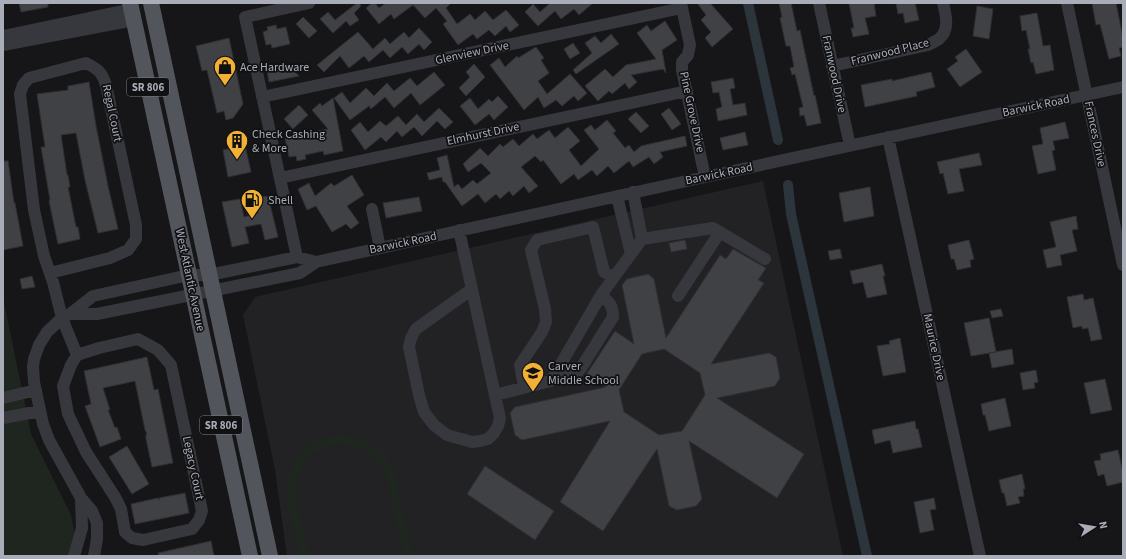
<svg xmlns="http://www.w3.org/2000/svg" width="1126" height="559" font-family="'Source Sans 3',sans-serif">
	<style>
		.built { fill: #222225 }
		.green { fill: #1e261f }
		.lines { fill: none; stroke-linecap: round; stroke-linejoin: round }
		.canal { stroke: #2c353c; stroke-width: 10 }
		.building { fill: #404145; stroke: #303034; fill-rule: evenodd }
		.minor { stroke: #37383d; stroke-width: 12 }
		.major { stroke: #53555c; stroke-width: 16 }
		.labels { text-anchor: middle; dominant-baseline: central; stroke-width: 3.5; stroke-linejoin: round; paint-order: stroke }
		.shield { fill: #111113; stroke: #7b7e86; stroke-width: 1 }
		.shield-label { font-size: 11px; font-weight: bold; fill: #a8adb8 }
		.street-label { font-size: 12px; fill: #a8adb8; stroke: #111113 }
		.poi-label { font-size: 12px; fill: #a8adb8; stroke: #111113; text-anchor: start }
	</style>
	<rect width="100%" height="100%" fill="#161618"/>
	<path class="built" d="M763,181L843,556H287L275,470L243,315L255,297Z"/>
	<path class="green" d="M3,297L31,434L71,515L75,534L70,556H3Z
		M338,435C363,435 385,448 394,472C397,482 399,494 402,505C405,522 409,539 413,556H403C399,538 395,520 392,502C389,490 388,477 381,467C360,431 305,440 297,481C294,494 298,507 301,520C304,532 306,544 309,556H300C297,543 294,530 291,517C289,509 287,501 287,493C285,461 308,439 338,435Z"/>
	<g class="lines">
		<path class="canal" d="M748,3L778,140
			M788,185L791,214L867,556"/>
	</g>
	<path class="building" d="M19,3H48V7L21,12Z
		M357,3H359L361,6L354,13L359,20L350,26L346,21L333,33L320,19L328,12L335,20Z
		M372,3H375L379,8L386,3H451L446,8L457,24L470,14L475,20L485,11L493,20L506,10L519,25L510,32L506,26L495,36L489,30L477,39L473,34L458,45L443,24L447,21L436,8L425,18L413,5L394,19L391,14L379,24L366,8Z
		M548,3H593L579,15L574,9L561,19L555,11L538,26L525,12L533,4L540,12L549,4Z
		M697,3H710L733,29L712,47L705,38L711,32L701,20L706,15Z
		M779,3H791L797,31L800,30L814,96L815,95L821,123L807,126L804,115L800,116L799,108L803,107L795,74L792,75L790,68L794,67L790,46H786L780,18L782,17Z
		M849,3H874L876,16L865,18L869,34L853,37L851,28H854Z
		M896,3H915L919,20L905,23L903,13L898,14Z
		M1092,3H1116L1123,38V47L1119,48L1121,56L1109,59L1100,24L1096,25Z
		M977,6L993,9L989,39L973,36Z
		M1037,13L1043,46L1050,45L1054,70L1036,74L1033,62L1031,63L1028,49H1030L1026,30L1022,31L1020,16Z
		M303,17L317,31L309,38L296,24Z
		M665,21L677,40L662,50L666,73L663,69L631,75L637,82L629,89L625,83L612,94L609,91L598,101L585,86L605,69L613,77L626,65L656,59L637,33L647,25L651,31Z
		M276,25L277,29L286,27L290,44L272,48L271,44L266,45L263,32L268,30L267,27Z
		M419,28L432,42L424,50L419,44L408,54L402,47L390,58L383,50L369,62L364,56L349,68L340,56L324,72L317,65L358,32L373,49L385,38L390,44L404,32L409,38Z
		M611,34L619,44L576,74L573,70L592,53L585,43L595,36L601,43Z
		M229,38L243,104L233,118L226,120L224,111L217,113L207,70L202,71L196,46Z
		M573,43L580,53L570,59L564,49Z
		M536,47L544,58L541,60L549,73L538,81L547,94L570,74L587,93L578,101L574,96L562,106L556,100L544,108L538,97L524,110L490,65L499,58L505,67L517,56L518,58Z
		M966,49L982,72L960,87L947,69L958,61L955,57Z
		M294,64L295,70L294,71L299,76L269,82L267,70Z
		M474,64L485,77L466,96L459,88L470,77L466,72Z
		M434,72L445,85L420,105L411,93L394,108L385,97L371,109L369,106L350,120L334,98L342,92L350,103L366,88L374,96L387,83L394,91L410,78L417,86Z
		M931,72L935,87L916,92L917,96L865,107L861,85L892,79V81Z
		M733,78L735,88L730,89L733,105L745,103L747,115L718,121L716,109L722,107L719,92L713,93L711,82Z
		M89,82L96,126L108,186L118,229L98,233L85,180L76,133L61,135L67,175H68L70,187H68L76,227H78L80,239L58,244L49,201L50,200L41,147H45L37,94L68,90V86Z
		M498,96L508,107L494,120L489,114L475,125L460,106L470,98L478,109L489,99L492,102Z
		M333,98L343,151L324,155L323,151L305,155L306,159L297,161L296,156L289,157L285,138L328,129L312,110L320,103L322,106Z
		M299,105L308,115L293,129L284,119Z
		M439,108L453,122L445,129L437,121L422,136L414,127L402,137L397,131L386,142L381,137L365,150L351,130L360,122L368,132L380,121L386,126L398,116L406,125L417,114L424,122Z
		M669,108L681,124L672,130L661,114Z
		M636,112L649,126L641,133L628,119Z
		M607,120L616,131L613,133L625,148L629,145L634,152L641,146L685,136L687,146L660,152L663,157L654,164L649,157L633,167L629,161L614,173L608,166L597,176L592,170L578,180L574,174L561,184L543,160L541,162L535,156L521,167L538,186L529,193L524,186L513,196L509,191L500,199L496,194L485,203L478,194L462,206L445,182H443L442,177L429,180L427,173L440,170L437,158L447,155L454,187L458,184L462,189L473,180L477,184L491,173L481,163L468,172L463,164L480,148L488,156L500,144L503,147L513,139L519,146L533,134L537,139L549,130L555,138L568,127L580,141L569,150L581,166L599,149L584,130L591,125L595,130Z
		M1065,122L1069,138L1053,141L1055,150L1052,151L1056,170L1038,174L1032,146L1043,144L1040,128Z
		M745,132L748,145L723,150L720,138Z
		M245,145L251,172L228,177L223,150Z
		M979,153L982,165L959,169L964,191L948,194L943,173L940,174L937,162Z
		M3,161H8L14,203H15L23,246L3,250Z
		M352,175L364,195L347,206L359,223L351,229L346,224L332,232L316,206L307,210L298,189L309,183L315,196L331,183L334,186Z
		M870,187L874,216L844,222L839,193Z
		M268,196L278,237L265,240L261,224L245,227L249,243L232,247L222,202L240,199L244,217L258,213L255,198Z
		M419,197L422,211L386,218L383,203Z
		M1076,216L1078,229L1072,230L1077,251L1060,255L1062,265L1047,268L1043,250L1056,247L1050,222Z
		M685,240L687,249L671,252L669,243Z
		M969,240L974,259L970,260L971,267L957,270L954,259H951L948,245Z
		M733,249L766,268L758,280L764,283L711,364L769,353L776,357L780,378L775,386L717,398L804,454L777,498L689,441L702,499L696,506L677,510L669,506L657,449L603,531L560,502L610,421L522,440L515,435L510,413L515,407L606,387L586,375L615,331L634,344L622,285L627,279L648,274L654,279L666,338L720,255L726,259ZM664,349L700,373L705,395L682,431L659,435L624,412L619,390L642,354Z
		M840,249L842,258L830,260L828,251Z
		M882,264L885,276H883L887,294L867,298L863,282L853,284L850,271Z
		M32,276L35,287L22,289L20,279Z
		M1083,294L1084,300L1093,298L1102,339L1091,341L1088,328L1082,329V326L1073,328L1067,297Z
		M1001,309L1003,316L992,318L990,311Z
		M989,318L996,352L971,356L964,323Z
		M900,338L906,372L883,376L877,346L890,344L889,341Z
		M1012,349L1014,364L992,368L989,353Z
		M147,357L154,390L158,389L173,463L152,467L146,439V435L147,434L145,430L135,381L103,388L110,410H108L115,428L117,427L121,439L100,447L85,406L91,404L84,371Z
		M1036,370L1038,382L1034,383L1035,388L1023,390L1020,373Z
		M1105,379L1112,410L1091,414L1084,383Z
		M1005,398L1011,426L989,431L985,415H983L981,404Z
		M915,421L916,429H918L922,447L893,453L890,440L875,444L872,430Z
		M127,446L149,484L132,494L109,457Z
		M1118,450L1123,473V482L1107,486L1104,474L1098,476L1094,461L1101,460L1100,454Z
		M485,466L554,511L535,540L467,494Z
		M1022,474L1025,489H1023L1024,496L1018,497L1020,503L1007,506L1004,493H1002L999,480Z
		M185,493L189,513L135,524L131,504L158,498L159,500V498Z
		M934,498L936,509L930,510L934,530L920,533L914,502Z
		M211,541L214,556H159L158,553Z"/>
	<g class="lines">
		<path class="minor" d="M681,3L690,45L688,55L682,62V70L705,177
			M819,3L850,146
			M1067,3L1123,265
			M3,36L132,9
			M3,45L134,20
			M832,66L928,45C932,43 936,41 939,39C950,30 946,15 943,3
			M262,97L682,8
			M888,137L980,556
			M280,178L687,91
			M633,192L642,239
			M617,196L631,254
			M372,209L380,248
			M459,230L500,418L498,426L494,433L488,439L480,441L472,442L447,435L434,425L424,412L419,395L409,347C410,340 412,335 416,329L472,289
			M297,257L245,17L309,3
			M50,273L110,258L128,250L136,239V225L106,85C102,72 98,69 86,63L29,78L23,85L20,94L34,210L44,256L53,282L62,318L77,355L71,365L63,386L68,414L86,452L115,497L121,509L125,532L132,538L143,540L192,529L199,520L202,511L171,365L158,350L138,339L99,348L77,355
			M678,296L720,232
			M70,314H97L300,273L316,262L705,177L1123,87
			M551,381L601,295L642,239L713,228L765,259
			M524,387L520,365L542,332L546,322L545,309L531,250L537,240L593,227L604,272L614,277
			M495,395L566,377L577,373L581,368L613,317C613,305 610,303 601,295
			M3,398L36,390
			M3,418L40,411
			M74,556L82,528L81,498
			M94,556L97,539V523L92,511L81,498L49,440L43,424L34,382L33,367L34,359L39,345L47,332L62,318L70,314L93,296L189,275H209L297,257L316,262"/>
		<path class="major" d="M130,3L250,556
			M151,3L270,556"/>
	</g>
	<defs>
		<g id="shop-pin" transform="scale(1.15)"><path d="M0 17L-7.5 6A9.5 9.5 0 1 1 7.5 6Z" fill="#f2b134" stroke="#111113"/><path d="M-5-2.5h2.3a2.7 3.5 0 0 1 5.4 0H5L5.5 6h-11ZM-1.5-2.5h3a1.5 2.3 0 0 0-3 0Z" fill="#111"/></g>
		<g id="building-pin" transform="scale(1.15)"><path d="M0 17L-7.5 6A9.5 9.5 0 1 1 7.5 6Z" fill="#f2b134" stroke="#111113"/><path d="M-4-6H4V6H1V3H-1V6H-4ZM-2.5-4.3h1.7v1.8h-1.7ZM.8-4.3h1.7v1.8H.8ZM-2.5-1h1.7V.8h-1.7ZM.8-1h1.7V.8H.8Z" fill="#111"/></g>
		<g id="fuel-pin" transform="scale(1.15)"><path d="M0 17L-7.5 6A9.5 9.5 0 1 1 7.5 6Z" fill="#f2b134" stroke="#111113"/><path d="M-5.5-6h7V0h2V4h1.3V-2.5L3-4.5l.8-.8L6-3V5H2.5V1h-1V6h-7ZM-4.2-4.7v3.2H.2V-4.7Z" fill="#111"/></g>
		<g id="school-pin" transform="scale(1.15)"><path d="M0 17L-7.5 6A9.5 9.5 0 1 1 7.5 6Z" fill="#f2b134" stroke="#111113"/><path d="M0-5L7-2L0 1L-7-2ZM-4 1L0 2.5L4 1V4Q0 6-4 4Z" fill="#111"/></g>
	</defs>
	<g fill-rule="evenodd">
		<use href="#shop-pin" x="225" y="67"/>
		<use href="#building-pin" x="237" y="141"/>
		<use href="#fuel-pin" x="252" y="200"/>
		<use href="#school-pin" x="533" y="373"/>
	</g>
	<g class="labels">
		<g class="shield">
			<rect x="127" y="78" width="42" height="18" rx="3"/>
			<rect x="200" y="416" width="42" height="18" rx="3"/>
		</g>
		<g class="shield-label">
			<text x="148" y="87">SR 806</text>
			<text x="221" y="425">SR 806</text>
		</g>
		<g class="street-label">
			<text transform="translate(890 52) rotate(-14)">Franwood Place</text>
			<text transform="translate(472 53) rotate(-12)">Glenview Drive</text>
			<text transform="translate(834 74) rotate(78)">Franwood Drive</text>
			<text transform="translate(1036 106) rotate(-12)">Barwick Road</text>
			<text transform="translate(692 112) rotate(78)">Pine Grove Drive</text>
			<text transform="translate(112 113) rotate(78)">Regal Court</text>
			<text transform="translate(483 134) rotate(-12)">Elmhurst Drive</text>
			<text transform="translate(1095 134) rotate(78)">Frances Drive</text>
			<text transform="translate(719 174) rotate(-12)">Barwick Road</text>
			<text transform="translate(403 243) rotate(-12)">Barwick Road</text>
			<text transform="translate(190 280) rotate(78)">West Atlantic Avenue</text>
			<text transform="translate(934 347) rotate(78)">Maurice Drive</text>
			<text transform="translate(193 468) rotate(78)">Legacy Court</text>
		</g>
		<g class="poi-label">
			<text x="240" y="67">Ace Hardware</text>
			<text x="252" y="134">Check Cashing<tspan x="252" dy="14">&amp; More</tspan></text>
			<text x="268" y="200">Shell</text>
			<text x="548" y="366">Carver<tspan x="548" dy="14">Middle School</tspan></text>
		</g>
	</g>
	<rect width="1126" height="559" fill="none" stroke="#a8adb8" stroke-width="8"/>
	<g transform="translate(1094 527) rotate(78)" stroke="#111113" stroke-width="3" paint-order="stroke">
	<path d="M0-3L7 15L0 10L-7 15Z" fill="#a8adb8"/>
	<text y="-6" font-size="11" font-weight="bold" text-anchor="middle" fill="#a8adb8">N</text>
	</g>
</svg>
